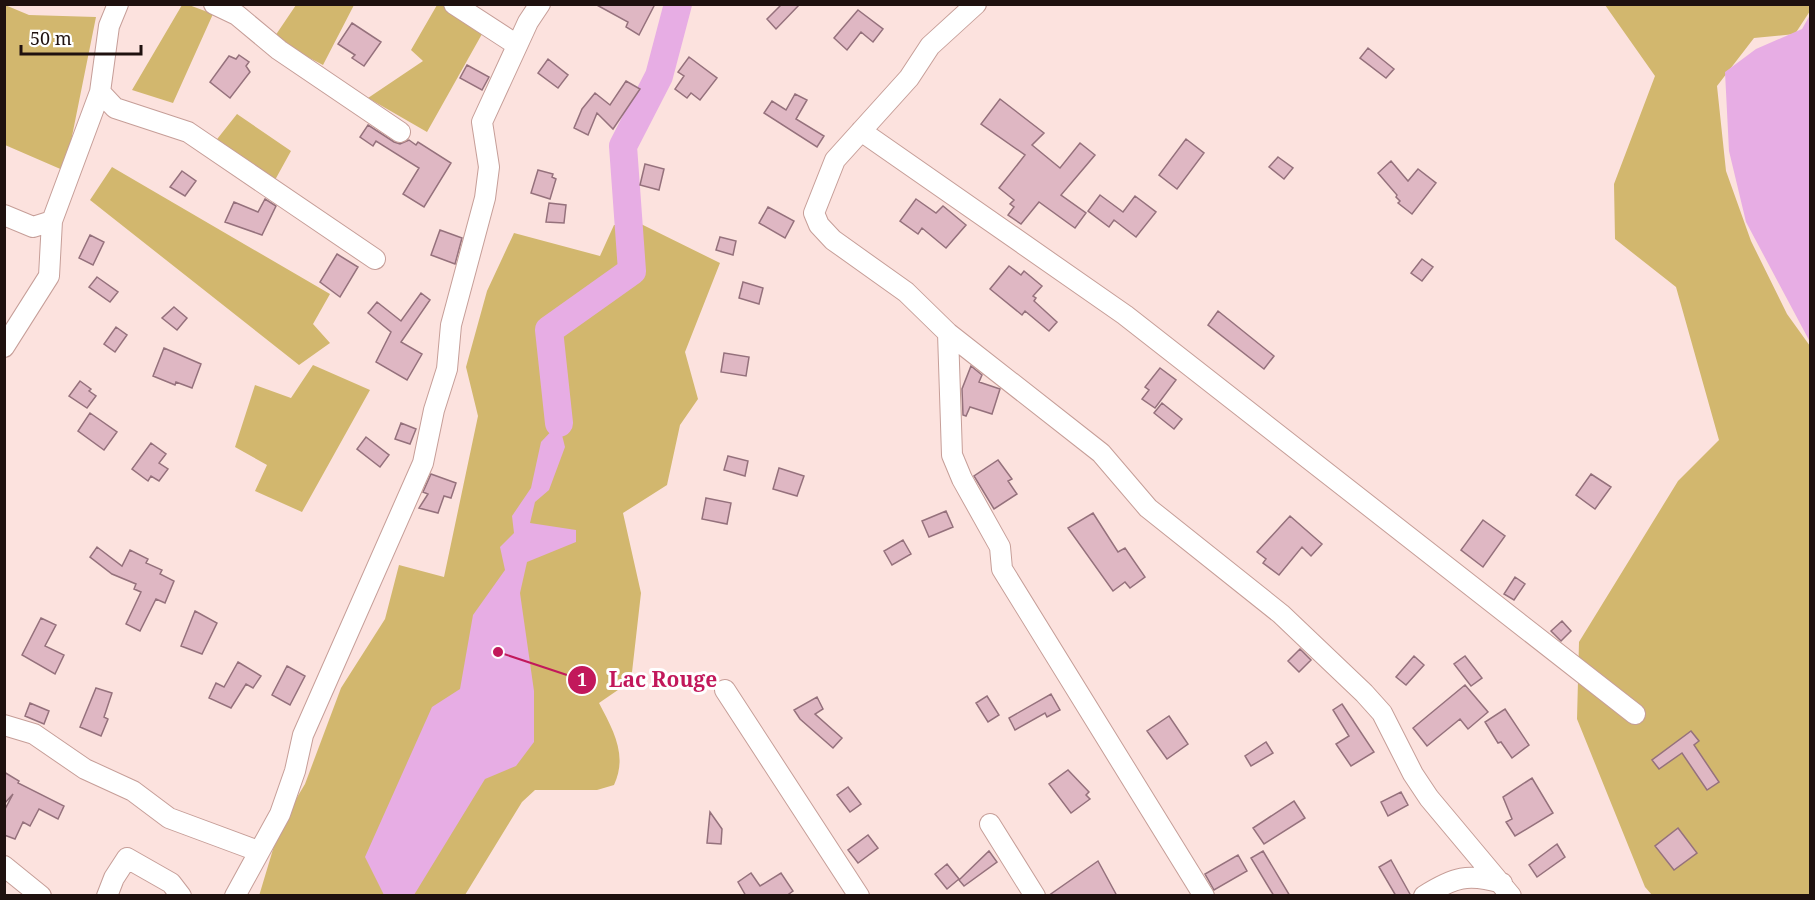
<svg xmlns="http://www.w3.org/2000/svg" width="1815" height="900" font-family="'Noto Serif',serif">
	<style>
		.green { fill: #d2b76e }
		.water { fill: #e7ade4 }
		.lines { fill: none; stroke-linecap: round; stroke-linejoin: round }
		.river { stroke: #e7ade4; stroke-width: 28 }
		.building { fill: #dfb7c3; stroke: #95717c; stroke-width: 1.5 }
		.minor-casing { stroke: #c69e98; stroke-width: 22 }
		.minor { stroke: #fff; stroke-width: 20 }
		.leader { fill: none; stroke: #c2185b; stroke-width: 2 }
		.callout-dot { fill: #c2185b; stroke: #fff; stroke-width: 2 }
		.mark-label { font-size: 18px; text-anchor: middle; font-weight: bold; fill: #fff }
		.callout-label { font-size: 21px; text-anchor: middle; font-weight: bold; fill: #c2185b; stroke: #fff; stroke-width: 6; stroke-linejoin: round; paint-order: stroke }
	</style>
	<rect width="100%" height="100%" fill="#fce2de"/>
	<path class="green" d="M5,5L29,15L96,17L65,171L5,145Z
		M182,5H189L213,14L173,103L132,90Z
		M296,5H354L323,65L273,39Z
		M437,5H445L482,34L427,132L368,98L423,61L411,50Z
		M1605,5H1810V11L1795,34L1754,38L1717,86L1726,171L1751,241L1787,314L1810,346V895H1652L1645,887L1577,719L1579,642L1678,481L1719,440L1676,287L1615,239L1614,184L1655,76Z
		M237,114L291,151L275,180L214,143Z
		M112,167L330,294L313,324L330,343L299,365L90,200Z
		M641,224L720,263L685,352L698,399L680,425L667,485L623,513L641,593L631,681L599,703C613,730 628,755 614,785L597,790H535L522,802L465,895L259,896L280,826L305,784L341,688L385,619L399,565L444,577L478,416L466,367L487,291L514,233L600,256L614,225Z
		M313,365L370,390L302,512L255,491L267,465L235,447L255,385L291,398Z"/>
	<path class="water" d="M1810,15V342L1746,222L1729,151L1725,72L1756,49L1802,29Z
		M559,423L565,447L549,490L535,502L530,523L576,530V542L527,562L520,593L534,691V742L516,766L485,779L414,895H384L365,857L432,707L460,689L473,615L505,570L500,547L514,533L512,516L531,488L541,442Z"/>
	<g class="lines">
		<path class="river" d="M559,423L549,330L632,271L623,146L659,76L678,4"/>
	</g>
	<path class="building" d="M595,4H655L639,35L626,27L628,22Z
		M782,4H800L776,29L767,19Z
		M858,10L883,29L873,42L861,32L847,50L834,38Z
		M352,23L381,42L364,66L352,58L355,55L338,44Z
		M1368,48L1394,69L1386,78L1360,58Z
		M239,55L249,62L246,66L250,72L230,98L210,82L229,56L236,59Z
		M689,57L717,78L700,100L691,93L687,98L675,89L684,76L678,72Z
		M548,59L568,75L558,88L538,73Z
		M467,65L489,77L482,90L460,78Z
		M626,81L640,89L613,129L597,113L588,135L574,128L582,109L595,93L610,105Z
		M795,94L807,100L796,119L824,136L817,147L764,113L772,101L786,110Z
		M1000,99L1044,133L1032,145L1060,168L1080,143L1095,155L1061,195L1086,213L1075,228L1039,202L1021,224L1008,215L1014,207L1010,204L1014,200L999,188L1025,155L981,124Z
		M368,125L394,142L400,144L409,140L416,145L418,142L451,163L424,207L403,194L419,168L376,141L373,146L360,137Z
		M1186,139L1204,153L1177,189L1159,175Z
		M1278,157L1293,168L1284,179L1269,167Z
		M1391,161L1408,181L1418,169L1436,183L1412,214L1398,203L1400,201L1396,197L1397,195L1378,173Z
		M645,164L664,169L659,190L640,185Z
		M538,170L553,174L552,177L556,179L550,199L531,193Z
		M182,171L196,181L185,196L170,187Z
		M1100,195L1123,212L1135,196L1156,212L1136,237L1114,220L1109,227L1088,211Z
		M265,199L276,206L262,235L225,222L234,202L258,212Z
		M916,199L936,213L943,206L966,225L946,248L922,228L918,234L900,221Z
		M549,203L566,205L564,223L546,222Z
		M768,207L794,221L785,238L759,223Z
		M440,230L462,238L455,264L431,255Z
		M90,235L104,242L93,265L79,258Z
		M720,237L736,241L733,255L716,250Z
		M337,254L358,267L340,297L320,282Z
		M1422,259L1433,267L1422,281L1411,273Z
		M1009,266L1021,275L1024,271L1042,286L1033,296L1036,298L1034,301L1057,322L1049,331L1025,311L1022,315L990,289Z
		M97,277L118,292L110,302L89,287Z
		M743,282L763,288L759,304L739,298Z
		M421,293L430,300L401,342L422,354L407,380L376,362L391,332L368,313L377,302L401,321Z
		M174,307L187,318L177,330L162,318Z
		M1218,311L1274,356L1264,369L1208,325Z
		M116,327L127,335L115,352L104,344Z
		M164,348L201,364L192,388L176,382L175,385L153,376Z
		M724,353L749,357L746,376L721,372Z
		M971,366L982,375L979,382L1000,389L992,414L970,407L966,416L963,415L962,389Z
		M1160,368L1176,380L1155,408L1142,399L1149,390L1145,387Z
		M80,381L91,389L89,391L96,396L87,408L69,396Z
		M1162,403L1182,419L1174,429L1154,413Z
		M90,413L117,432L104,450L78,431Z
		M401,423L416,429L410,444L395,439Z
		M366,437L389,455L380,467L357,449Z
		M151,443L166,454L159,463L168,469L159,481L151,476L148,481L132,469Z
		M728,456L748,461L745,476L724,470Z
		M998,460L1012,479L1008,481L1017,494L994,509L974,476Z
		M779,468L804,476L797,496L773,489Z
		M431,474L456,483L451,498L444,496L438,513L419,508L428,494L423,492Z
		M1591,474L1611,487L1595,509L1576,495Z
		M706,498L731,503L727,524L702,519Z
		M946,511L953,527L929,537L922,521Z
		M1093,513L1118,552L1125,548L1145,577L1130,588L1125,582L1113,591L1068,528Z
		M1290,516L1322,544L1311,556L1302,547L1279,575L1263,563L1266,559L1257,552Z
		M1483,520L1505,536L1483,567L1461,550Z
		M903,540L911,554L892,565L884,551Z
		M97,547L122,566L130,550L148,559L146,563L162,570L160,574L174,581L165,603L156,599L140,631L126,624L141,592L134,589L136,584L112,574L90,557Z
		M1515,577L1525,584L1514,600L1504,594Z
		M195,611L217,623L202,654L181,646Z
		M41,618L56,625L45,646L64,655L55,674L22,655Z
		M1562,621L1571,631L1561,641L1551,631Z
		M1300,649L1311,660L1299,672L1288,661Z
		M1414,656L1424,665L1406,685L1396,677Z
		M1465,656L1482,678L1471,686L1454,664Z
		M238,662L261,676L253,688L246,684L231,708L209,698L216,683L224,687Z
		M287,666L305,676L290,705L272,695Z
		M1465,685L1488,712L1468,729L1460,719L1427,746L1413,728Z
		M96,688L112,693L104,717L108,719L101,736L80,727Z
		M1051,694L1060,710L1047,717L1045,713L1015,730L1009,718Z
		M987,696L999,715L988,722L976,703Z
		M817,697L823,709L815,714L842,738L833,748L800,719L794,710Z
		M30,703L49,711L44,724L25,716Z
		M1342,704L1374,752L1351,766L1336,744L1349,736L1333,710Z
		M1505,709L1529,745L1512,758L1501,742L1498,743L1485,722Z
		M1169,716L1188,744L1167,759L1147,731Z
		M1691,731L1699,741L1694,745L1719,782L1707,790L1682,753L1659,769L1652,760Z
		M1266,742L1273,753L1251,766L1245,756Z
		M1068,770L1089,792L1086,795L1090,799L1071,813L1049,784Z
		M4,772L19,781L18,783L64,806L58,819L39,809L30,826L23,822L15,839L4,835V811L13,794L4,804Z
		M1532,778L1553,813L1515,836L1506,822L1512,819L1503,797Z
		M848,787L861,804L850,812L837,795Z
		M1401,792L1408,805L1388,816L1381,802Z
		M1294,801L1305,818L1264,844L1253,828Z
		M710,812L722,829L721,844L707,843Z
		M1678,828L1697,853L1674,870L1655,846Z
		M868,835L878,848L858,863L848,850Z
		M1557,844L1565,857L1537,877L1529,865Z
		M989,851L997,862L964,886L959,880Z
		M1263,851L1290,896H1274L1251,858Z
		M1238,855L1247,871L1214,890L1205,874Z
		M1391,860L1411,896H1396L1379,867Z
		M1098,861L1117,896H1048Z
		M947,864L959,879L947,889L935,874Z
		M751,873L760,886L781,873L793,891L786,896H746L738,882Z"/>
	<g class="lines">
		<g class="minor-casing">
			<path id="minor" d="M214,4L237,15L279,50L400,132
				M454,4L517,45
				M976,4L930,46L909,78L835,160L814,213L819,225L833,240L906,292L948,333L1101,453L1148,508L1281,614L1364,693L1382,713L1413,774L1429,798L1511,896
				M100,92L109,26L118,4
				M861,131L1125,315L1635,714
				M4,215L33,227L52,221L100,92L115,108L188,132L375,259
				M948,333L952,455L962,479L1000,547L1002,569L1204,896
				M4,347L49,276L52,221
				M725,690L859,896
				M4,725L34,734L85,769L133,791L169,818L258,851
				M990,824L1035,896
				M4,866L41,896
				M107,896L114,878L127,858L171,883L181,896
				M235,896L280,814L295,771L303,735L423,463L434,410L447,369L451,325L485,198L489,167L482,122L528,22L540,4
				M1424,896C1454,877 1468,873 1502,883"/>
		</g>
		<use href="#minor" class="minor"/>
	</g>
	<path class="leader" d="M498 652L582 680"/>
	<g class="callout-dot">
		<circle cx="498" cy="652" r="6"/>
		<circle cx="582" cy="680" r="15"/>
	</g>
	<g class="mark-label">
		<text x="582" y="686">1</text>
	</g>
	<g class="callout-label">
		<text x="663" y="687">Lac Rouge</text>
	</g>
	<rect width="1815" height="900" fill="none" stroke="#1f110f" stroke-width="12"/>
	<path d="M21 45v9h120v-9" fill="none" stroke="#1f110f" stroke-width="3"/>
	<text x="30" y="45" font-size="18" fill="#1f110f" stroke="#ffffff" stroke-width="4.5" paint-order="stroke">50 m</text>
</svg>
